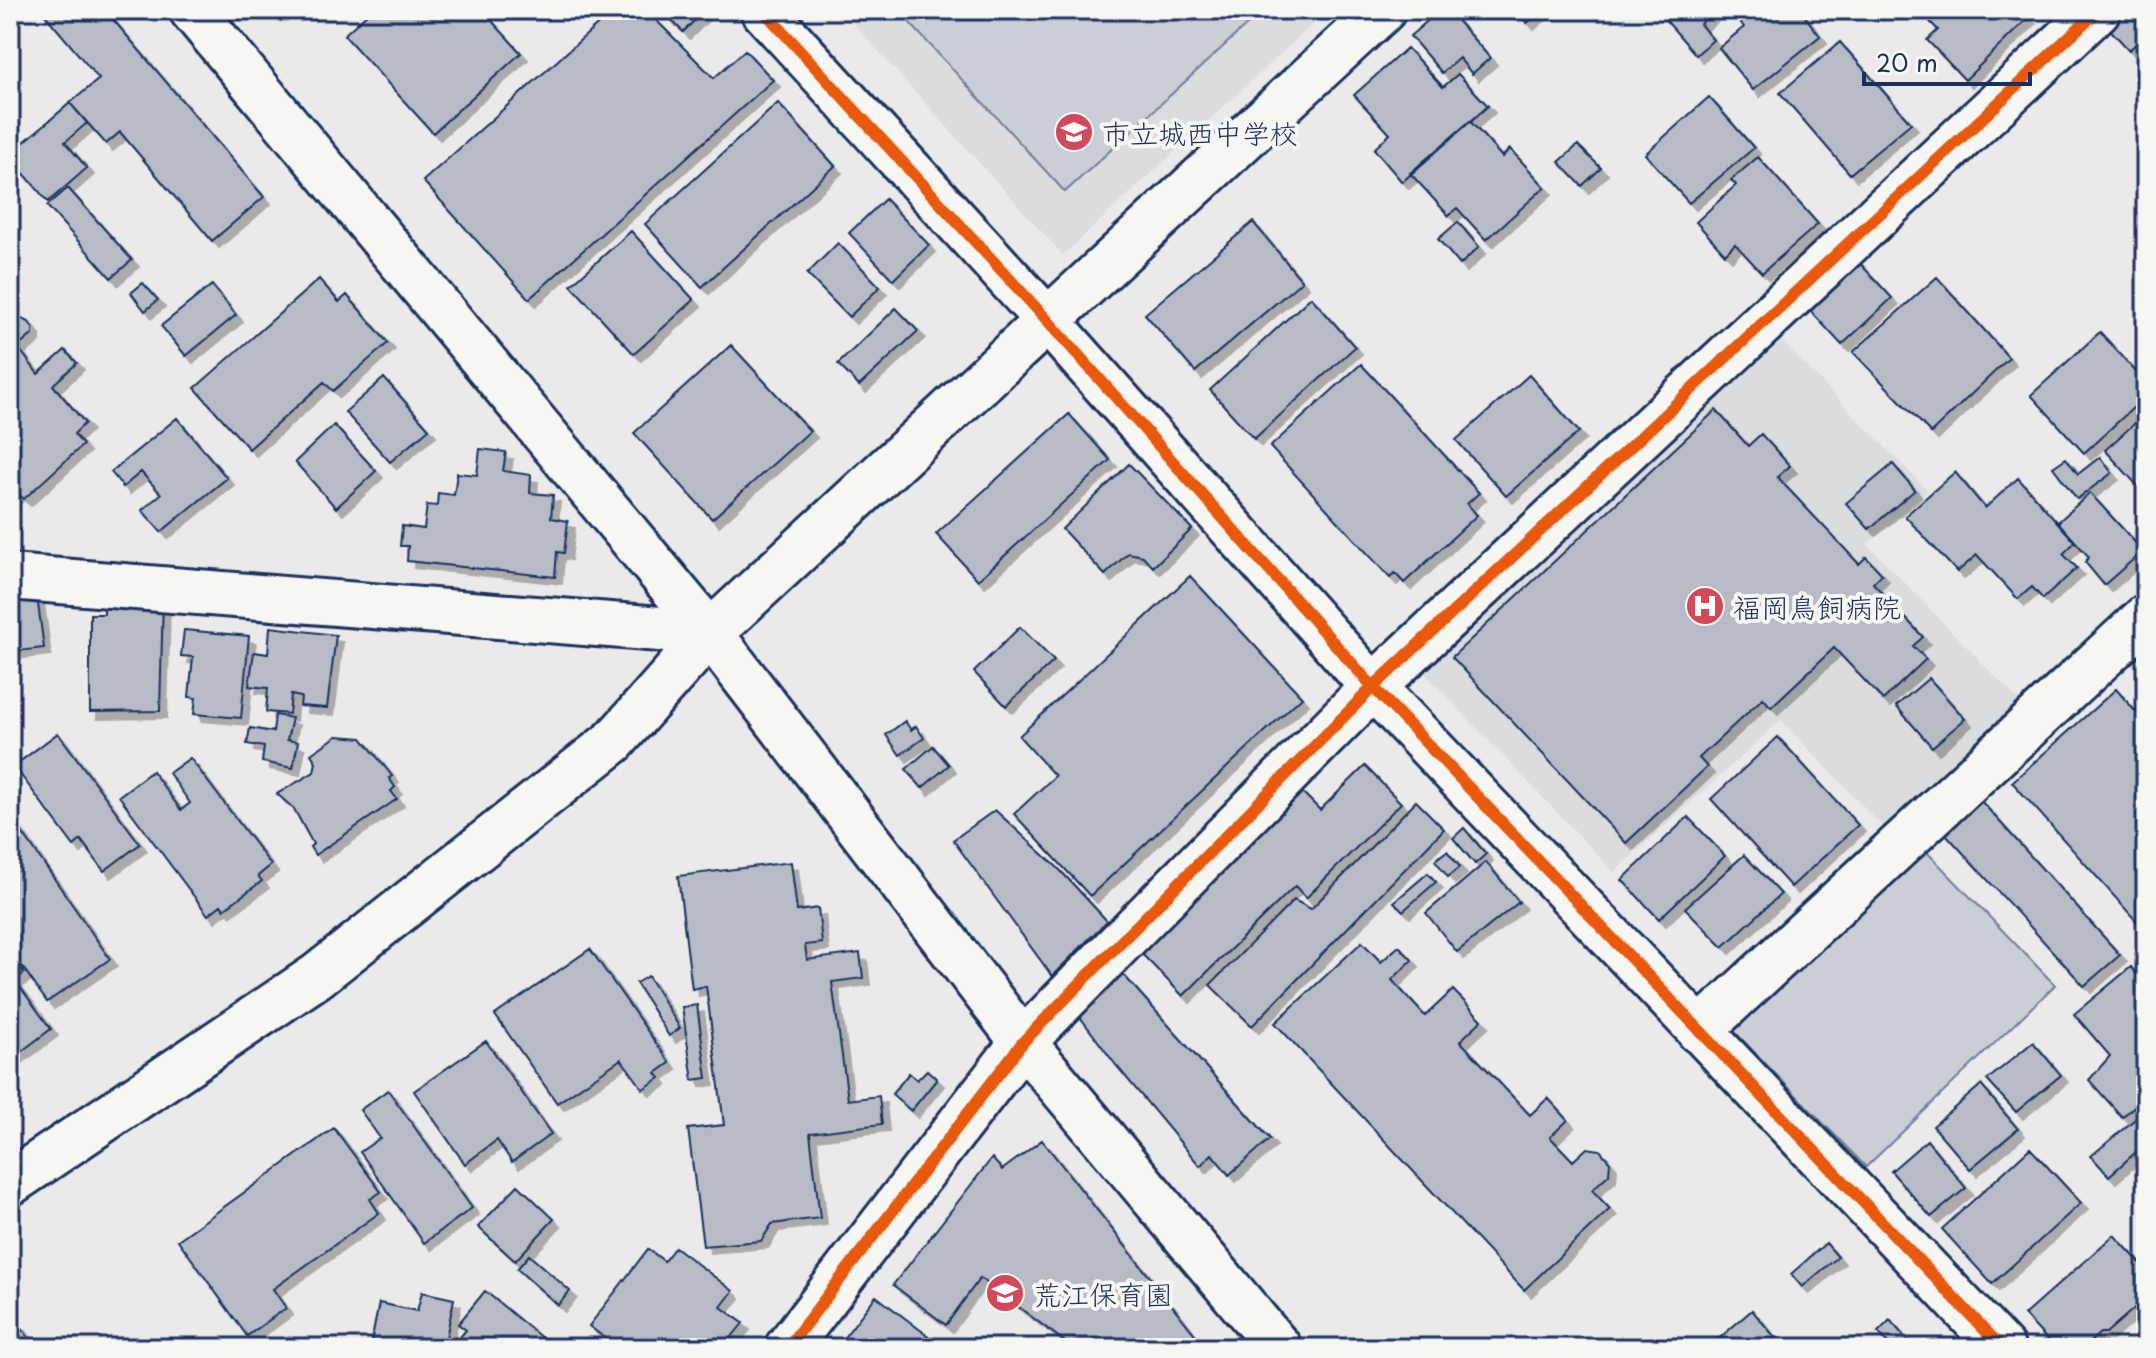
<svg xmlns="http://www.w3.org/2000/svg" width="2156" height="1358" font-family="'Playpen Sans','Klee One',sans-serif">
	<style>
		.built { fill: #dadcde }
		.green { fill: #caced5; stroke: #727e9a; stroke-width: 2 }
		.building { fill: #b6bbc6; stroke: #1b2f5e; stroke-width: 2; filter: url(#shadow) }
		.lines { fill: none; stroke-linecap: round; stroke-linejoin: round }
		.minor-casing { stroke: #1b2f5e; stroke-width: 50 }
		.minor { stroke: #f6f6f2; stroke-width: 44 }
		.cycleway-casing { stroke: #f6f6f2; stroke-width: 17 }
		.cycleway { stroke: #e8590c; stroke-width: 12 }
		.labels { text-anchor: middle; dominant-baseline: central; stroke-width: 8; stroke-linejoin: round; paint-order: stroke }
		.poi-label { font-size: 28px; fill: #1b2f5e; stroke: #f6f6f2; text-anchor: start }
	</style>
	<defs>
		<filter id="shadow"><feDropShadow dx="7" dy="7" stdDeviation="0" flood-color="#0004"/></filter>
	</defs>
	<rect width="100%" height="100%" fill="#e9eae9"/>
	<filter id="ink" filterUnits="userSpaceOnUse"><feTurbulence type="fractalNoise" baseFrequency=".0125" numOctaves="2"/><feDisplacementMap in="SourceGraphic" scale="16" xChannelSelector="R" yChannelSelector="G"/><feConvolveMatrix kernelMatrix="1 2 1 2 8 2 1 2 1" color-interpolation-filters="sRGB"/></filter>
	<g filter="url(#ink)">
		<path class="built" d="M841,10H1328L1063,255Z
			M1768,327L1927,490L1867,544L2021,703L1886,830L1781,720L1614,872L1420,668Z"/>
		<path class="green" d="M898,10H1263L1065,192Z
			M1922,847L2055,985L1866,1167L1733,1030Z"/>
		<path class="building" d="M41,10H105L264,197L212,241L120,132L106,144L70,103L99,79Z
			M371,10H482L521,53L433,133L344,35Z
			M614,10H646L714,78L745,50L773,80L529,299L423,181Z
			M662,10H705L683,32Z
			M1440,10H1448L1490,58L1472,74L1459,58L1442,73L1410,36Z
			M1516,10H1542L1527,23Z
			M1657,10H1716L1700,24L1713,40L1696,55Z
			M1731,10H1800L1820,36L1753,90L1719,48L1744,27Z
			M1919,10H2022L2029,17L1965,80L1927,40L1938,30Z
			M2116,10H2146V35L2129,50L2103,22Z
			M1840,42L1911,123L1850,174L1780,93Z
			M1407,48L1443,87L1458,74L1488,106L1402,182L1374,149L1390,134L1354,95Z
			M1709,97L1754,148L1689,203L1645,154Z
			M70,103L87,123L65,142L87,168L48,202L10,157V154Z
			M778,103L835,166L702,287L645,224Z
			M1470,121L1502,157L1510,149L1545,187L1486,240L1457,208L1449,216L1410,173Z
			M1578,145L1601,168L1582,186L1559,162Z
			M1758,157L1818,224L1762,273L1735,244L1725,254L1696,222L1736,185L1731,180Z
			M68,188L132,260L111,278L47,206Z
			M885,199L929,245L893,280L849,233Z
			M1253,222L1302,281L1195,372L1145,314Z
			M1458,222L1479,247L1460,265L1438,239Z
			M631,231L694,300L634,354L571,285Z
			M838,243L880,287L849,317L807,274Z
			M1856,259L1892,298L1842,345L1805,305Z
			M1937,277L2009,358L1931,433L1853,352Z
			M319,279L339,302L347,295L388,343L333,391L324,382L249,449L195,388Z
			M143,283L158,300L145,311L131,293Z
			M212,285L236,315L186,356L161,326Z
			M1311,297L1355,347L1254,439L1210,390Z
			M896,308L918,331L859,386L838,364Z
			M18,317L29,322L33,328V334L18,347L38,374L65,350L77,363L53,385L85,423L74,434L83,445L24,499L17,493L10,500V324Z
			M2100,332L2146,383V396L2084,453L2031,395Z
			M731,345L810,431L712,519L634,433Z
			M1361,364L1479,493L1467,504L1477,515L1404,583L1395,573L1390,578L1270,447Z
			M1529,375L1579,432L1506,496L1456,440Z
			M384,378L429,429L390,462L345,412Z
			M1716,410L1748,446L1761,434L1790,466L1777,477L1859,564L1866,557L1882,574L1873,583L1923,637L1913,646L1926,659L1883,700L1834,648L1771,707L1763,698L1699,758L1707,767L1626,843L1452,657Z
			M2146,413V495L2105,450Z
			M1069,414L1110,460L978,580L936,534Z
			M177,418L227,478L161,532L142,510L161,494L141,472L123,487L111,472Z
			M334,425L376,471L336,508L295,462Z
			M480,449L506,452L503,471L531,475L530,493L553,495L551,518L568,521L564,553L557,552L555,577L407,561L408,546H400L402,526L424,529L427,505L437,506L438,493L454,495L457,473L477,475Z
			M2100,457L2112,473L2077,499L2053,467L2066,458L2078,474Z
			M1129,464L1192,529L1153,567L1143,556L1128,553L1105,575L1062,529Z
			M1893,464L1915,490L1869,529L1846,503Z
			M1955,472L1985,508L2018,478L2075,542L2063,554L2077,568L2043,599L2032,587L2018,599L1977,555L1957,572L1905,516Z
			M2090,493L2143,551L2104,585L2085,562L2089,557L2058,522Z
			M1190,576L1302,697L1090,896L1014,814L1055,776L1019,736Z
			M36,589L44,648L10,652V593Z
			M104,599H163L160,711L90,712V614H104Z
			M270,627L336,635L327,708L300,706L301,697L291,695L289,714L266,712L268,688L249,686L254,652L268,654Z
			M1020,627L1054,661L1006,706L974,672Z
			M184,630L249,636L241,718L194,714L196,698L189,697L193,657L181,656Z
			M1929,678L1965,719L1932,747L1896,706Z
			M2116,689L2135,711L2146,702V932L2012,782Z
			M275,715L292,718L287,740L298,742L293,768L262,762L264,747L247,744L250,728L273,732Z
			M905,721L911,730L916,726L924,738L900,755L886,735Z
			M58,733L140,844L104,871L81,840L74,846L14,766Z
			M337,736L362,738L392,776L389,778L395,787L391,791L397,799L315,855L310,847L313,844L294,809L277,794L314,772L316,762L311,754Z
			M1778,737L1858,825L1791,887L1711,799Z
			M933,746L949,765L922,788L906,769Z
			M190,758L271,865L258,876L262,881L224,909L221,905L208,915L119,796L152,771L181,810L190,803L169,773Z
			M1365,766L1401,803L1306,898L1295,886L1183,996L1136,948L1298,788L1320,810Z
			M1416,801L1444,829L1252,1026L1210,985L1294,900L1311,909Z
			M1981,801L2120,955L2084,986L1945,833Z
			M995,810L1058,868L1107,921L1052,976L953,840Z
			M10,815L110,959L47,1002L10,949Z
			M1688,817L1725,856L1659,919L1622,880Z
			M1464,828L1486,854L1475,864L1453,838Z
			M1447,851L1460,867L1448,877L1435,860Z
			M1744,855L1781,894L1723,947L1685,908Z
			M791,862L797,911L818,908L822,943L805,945L807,960L860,953L863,978L832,982L848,1100L879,1096L882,1124L810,1133L820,1218L772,1224L761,1241L703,1246L688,1129L724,1125L706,986L692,989L678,876Z
			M1486,862L1519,902L1457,952L1426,913Z
			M1428,873L1436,882L1403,911L1394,902Z
			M1362,942L1381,962L1399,946L1412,960L1392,980L1425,1016L1453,990L1482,1020L1460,1041L1530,1115L1548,1098L1568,1120L1550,1137L1573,1161L1587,1148L1600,1150L1610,1162L1609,1174L1592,1190L1610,1209L1524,1290L1275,1023Z
			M590,949L670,1063L656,1073L660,1078L643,1089L621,1059L557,1103L495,1015Z
			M10,953L24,973L15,980L51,1029L10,1060Z
			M1111,961L1270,1139L1229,1175L1212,1154L1200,1166L1115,1064L1069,1002Z
			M2131,967L2146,985V1096L2122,1117L2089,1080L2110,1056L2074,1014Z
			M648,976L680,1028L669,1036L636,983Z
			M697,1005L707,1078L693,1080L682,1007Z
			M486,1041L551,1134L512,1162L497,1140L465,1164L414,1091Z
			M2033,1042L2061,1075L2016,1112L1987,1080Z
			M927,1070L937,1079L911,1111L892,1094L909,1073L917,1080Z
			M1981,1085L2018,1129L1970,1169L1933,1126Z
			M388,1090L472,1208L424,1243L360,1152L380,1138L360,1110Z
			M2146,1110V1143L2109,1176L2091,1156Z
			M334,1128L381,1192L370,1199L379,1213L273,1289L286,1308L247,1336L178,1240Z
			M1042,1140L1200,1341L1195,1348H1073L980,1278L946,1325L893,1285L992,1158L1002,1170Z
			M1927,1140L1966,1188L1931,1217L1891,1171Z
			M2030,1148L2081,1203L1992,1284L1942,1229Z
			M518,1185L554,1219L515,1261L478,1227Z
			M2114,1235L2146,1269V1298L2106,1333H2100L2083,1348H2055L2024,1315Z
			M1826,1243L1838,1257L1802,1287L1791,1274Z
			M675,1247L733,1291L721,1307L743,1323L723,1348H618L589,1326L648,1249L664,1261Z
			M529,1255L570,1291L558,1305L517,1269Z
			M485,1291L554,1348H451L466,1330L458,1324Z
			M422,1292L454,1299L444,1348H370L379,1303L417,1311Z
			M876,1296L944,1348H836Z
			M1752,1310L1784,1348H1708Z
			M1890,1320L1914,1348H1892L1878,1332Z
			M19,1324L36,1348H10V1330Z"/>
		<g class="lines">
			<g class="minor-casing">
				<path id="minor" d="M192,10L710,633L1023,1042L1279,1348
					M763,10L1048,321L1373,687L2002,1348
					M10,577L710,633
					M1699,1031L2146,617
					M10,1183L317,976L614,741L710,633L1383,10
					M787,1348L1023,1042L1110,953L1373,687L2098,10"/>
			</g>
			<use href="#minor" class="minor"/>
			<g class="cycleway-casing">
				<path id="cycleway" d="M763,10L1048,321L1373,687L2002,1348
					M787,1348L1023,1042L1110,953L1373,687L2098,10"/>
			</g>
			<use href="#cycleway" class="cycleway"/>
		</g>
	</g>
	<defs>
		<g id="school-disc" transform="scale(2)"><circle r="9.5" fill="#d1495b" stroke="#f6f6f2"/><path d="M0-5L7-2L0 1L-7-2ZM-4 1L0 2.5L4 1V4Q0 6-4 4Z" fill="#fff"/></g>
		<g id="hospital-disc" transform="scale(2)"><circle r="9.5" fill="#d1495b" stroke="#f6f6f2"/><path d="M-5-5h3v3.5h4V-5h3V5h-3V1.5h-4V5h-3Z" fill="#fff"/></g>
	</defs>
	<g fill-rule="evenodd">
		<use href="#school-disc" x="1074" y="132"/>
		<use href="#hospital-disc" x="1705" y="606"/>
		<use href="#school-disc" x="1005" y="1293"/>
	</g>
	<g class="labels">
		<g class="poi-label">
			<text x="1102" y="132">市立城西中学校</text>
			<text x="1733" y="606">福岡鳥飼病院</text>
			<text x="1033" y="1293">荒江保育園</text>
		</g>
	</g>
	<rect width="2156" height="1358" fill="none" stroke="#f6f6f2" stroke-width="40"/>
	<rect x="20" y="20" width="2116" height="1318" fill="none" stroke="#1b2f5e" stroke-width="3" filter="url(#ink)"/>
	<path d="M1864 72v12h166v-12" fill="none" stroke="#1b2f5e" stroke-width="4"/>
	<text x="1876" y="72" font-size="24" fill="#1b2f5e" stroke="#f6f6f2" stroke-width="6" paint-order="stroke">20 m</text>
</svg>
